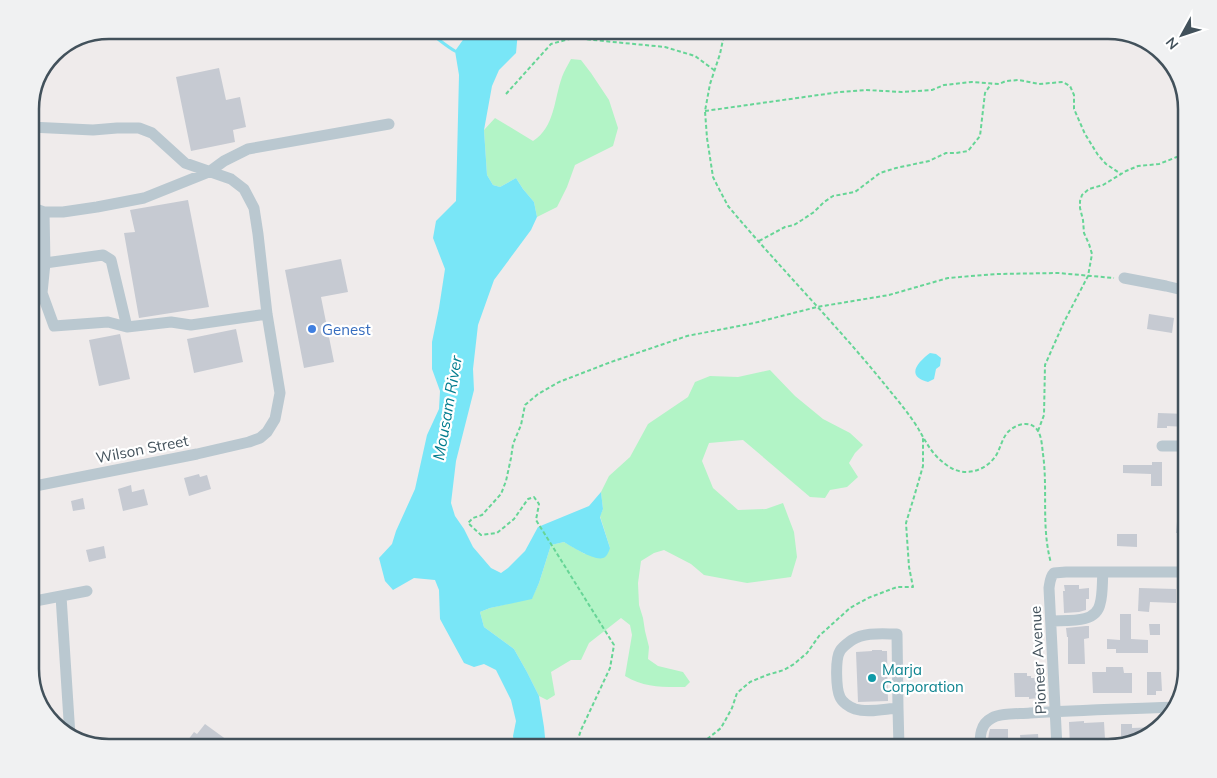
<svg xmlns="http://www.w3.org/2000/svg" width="1217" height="778" font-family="Mulish,sans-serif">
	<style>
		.green { fill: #b2f4c6 }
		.water { fill: #79e6f7 }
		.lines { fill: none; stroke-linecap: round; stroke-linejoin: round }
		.stream { stroke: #79e6f7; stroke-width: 3 }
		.building { fill: #c6cad2 }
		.path { stroke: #66d596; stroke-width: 2; stroke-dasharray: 4 2.5; stroke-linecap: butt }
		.minor { stroke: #bac8d0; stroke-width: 11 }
		.shop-dot { fill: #3f7fe0; stroke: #fff; stroke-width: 2 }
		.culture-dot { fill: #0f9aa8; stroke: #fff; stroke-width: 2 }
		.labels { text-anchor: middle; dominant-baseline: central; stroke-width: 4.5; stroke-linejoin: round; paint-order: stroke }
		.shop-label { font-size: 15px; fill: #366cbe; stroke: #fff; text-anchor: start }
		.street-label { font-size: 15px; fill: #42515b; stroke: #fff }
		.culture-label { font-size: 15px; fill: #0d838f; stroke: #fff; text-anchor: start }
		.water-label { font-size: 16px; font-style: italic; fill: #037d8f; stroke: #fff }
		.rim { fill: none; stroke: #42515b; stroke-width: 2.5 }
	</style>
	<rect width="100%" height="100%" fill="#efebeb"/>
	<path class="green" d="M571,59L581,60L591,73L609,100L618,128L613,146L575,165L567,187L557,207L537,217L534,202L523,189L516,178L500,187L493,185L487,175L484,130L495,118L533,141C555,127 554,99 562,77C564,71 568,65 571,59Z
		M770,370L795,396L823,419L850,433L863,445L855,453L849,463L858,477L847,487L830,490L825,498L810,497L743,440L709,443L702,461L713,488L738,510L766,509L783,503L794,532L797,557L791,577L747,583L704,575L691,564L664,550L654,553L641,561L638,583L639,605L643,618L645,631L649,647L648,659L658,666L683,672L690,682L685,687C662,687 645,688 625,676L632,635L630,625L621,618L589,643L581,660H571L551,672L555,695L547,700L539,696L527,672L514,649L484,627L480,612L490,608L532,598L539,583L551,545L564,542L585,554L610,548L600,516L603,509L601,492L609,476L630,457L648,424L688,397L695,382L710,376L738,377Z"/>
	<path class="water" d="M470,30L518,31L516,53L499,70L492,86L484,130L487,175L493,185L500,187L516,178L523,189L534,202L537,217L531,230L494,280L478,325L473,369L474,390L456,461L451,503L455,516L464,529L473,547L491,568L501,573L508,568L525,551L538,527L589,506L601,492L603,509L600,517L610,548C609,551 607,557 603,558C595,561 572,547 564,542L551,545L539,583L532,599L490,608L480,612L484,627L514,649L527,672L539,696L544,727L546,748H515L513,736L516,721L511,700L496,670L484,664L474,667L464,663L440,619L439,590L435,580L414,578L393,590L385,581L379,558L392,544L396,531L415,489L427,435L439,409L440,391L432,369V342L439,308L445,269L433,238L436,221L456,201L459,75L455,51Z
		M930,353L936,354L941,358L940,366L936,369L934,379L928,382C905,376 918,362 930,353Z"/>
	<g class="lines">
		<path class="stream" d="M424,30C436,36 444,45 455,51"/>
	</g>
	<path class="building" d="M219,68L226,100L240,97L246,127L233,130L235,142L191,151L176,77Z
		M188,200L209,307L139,318L124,233L135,232L130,210Z
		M341,259L348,292L321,297L334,362L304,368L285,270Z
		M1149,314L1174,318L1172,333L1147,329Z
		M236,329L243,362L194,373L187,339Z
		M120,334L130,379L99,386L89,340Z
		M1158,413L1187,414V427L1167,426V428H1157Z
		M1152,462H1162V486H1151V474L1123,473V465H1152Z
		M199,474L200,477L207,475L211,489L189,496L184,478Z
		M131,485L132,492L144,489L148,505L123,511L118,489Z
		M30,494H34L40,521L30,524Z
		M83,498L85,509L73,511L71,501Z
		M1177,522L1186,523V533H1176Z
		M1117,534H1137V547L1117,546Z
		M1178,537H1187V554H1178Z
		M104,546L106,558L89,562L86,550Z
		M30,549H34L40,575L30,577Z
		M1064,585H1079V589L1089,588V599H1086V610L1079,612L1064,613L1063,591H1065Z
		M1139,588L1176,589V603L1150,602L1149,612L1138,611Z
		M1120,614H1131V639L1148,640V653H1116V649H1107V639L1120,640Z
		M1149,624H1160V635H1150Z
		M1177,624H1186V634H1177Z
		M1086,626H1089V638L1084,639L1085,664H1068V637H1067L1066,628Z
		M872,650H882V651H887L888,701L858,702L856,652L872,651Z
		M1106,667H1123L1124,673H1132V693H1093L1092,672H1106Z
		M1177,667H1187L1179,696H1177Z
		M1147,672H1161L1162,691H1156V695H1147Z
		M1014,673H1027V676H1031V678H1035V680H1038L1039,698L1029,699V697H1015Z
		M1084,721V723L1104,722L1105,739H1121V724H1132V728L1158,727L1147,738L1142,739H1129L1130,742L1108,748H1070L1069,722Z
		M205,724L227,740L221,748H182L194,732L197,734Z
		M990,729H1008V740H1003L1004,748H993V740H988L989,733Z
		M1038,734L1039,747H1025V743L1021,744L1020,735Z"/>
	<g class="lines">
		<path class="path" d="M725,30L720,54L710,84L705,111L707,138L713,177L718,187L728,206C779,267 836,324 886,386C895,397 905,409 914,422C926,440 929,453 948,466C963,477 984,472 995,457C1000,450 1001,441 1007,433C1015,424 1031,419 1038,431C1042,438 1042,447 1043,454C1048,490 1041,527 1051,563
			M506,94L551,44L573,38L665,47L695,56L714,70
			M705,111L840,92L866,90L901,92L932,90L944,85L972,82L999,84L1006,81L1019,80L1039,84L1063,82L1070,86L1074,95V109L1085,134L1098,155L1106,164L1121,174
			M759,241L785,227L794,225L802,220L814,212L824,202L833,196L855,192L880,173L896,168L929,161L946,153H956L968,151L980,136L985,93L991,84
			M1038,431L1044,415L1045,365L1064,322L1088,276L1092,254L1089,244L1084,233L1083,220L1080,208V201L1082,195L1089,189L1103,185L1126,171L1138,166L1159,164L1187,153
			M697,747L721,728L732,708L737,693L750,682L767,675L784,670L794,664L807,653L819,636L850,608L868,598L897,587H913L909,567L906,523L914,497L923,466V438
			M575,748L581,730L610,668L614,645L536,520L539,504L534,497L528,499L514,519L497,533L481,535L468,523L473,518L482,515L501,494L506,481L511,458L513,444L521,425L525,405L538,394L559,382L611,362L687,336L754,323L817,307L889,295L948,278L996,274L1058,273L1114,278"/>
		<path class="minor" d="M30,127L93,130L117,128H139L152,133L185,163L231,179L244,189L254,208L258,234L267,314L280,393L275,419L267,432L260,438L249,442L197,454L30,487
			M30,207L44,212L45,263L42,293L54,326L108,322L127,327L171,322L191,325L267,314
			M44,212H63L97,207L144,198L209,172L224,161L248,149L389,124
			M45,263L103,255L111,260L127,327
			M1124,278L1166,286L1187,291
			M1162,446H1187
			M61,596L70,736
			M30,602L87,591
			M1051,621C1067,620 1096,624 1100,604C1103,594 1102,582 1103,572
			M898,708L897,634C882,634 865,632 852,640C848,643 842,647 840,651C835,659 836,689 840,697C842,702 849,707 855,709C868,713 884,709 898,708L899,748
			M980,748C980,736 980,724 992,718C1000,713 1019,714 1030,713C1078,710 1127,709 1176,707
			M1057,748L1049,588C1050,582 1050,577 1054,573L1066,572H1187"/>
	</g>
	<circle class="shop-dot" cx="312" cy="329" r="5"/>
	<circle class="culture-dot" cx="872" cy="678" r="5"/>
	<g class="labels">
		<g class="shop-label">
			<text x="322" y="329">Genest</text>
		</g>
		<g class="street-label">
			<text transform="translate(142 449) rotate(-11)">Wilson Street</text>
			<text transform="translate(1038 660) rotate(-93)">Pioneer Avenue</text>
		</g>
		<g class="culture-label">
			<text x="882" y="669">Marja<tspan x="882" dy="17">Corporation</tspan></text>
		</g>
		<g class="water-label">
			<text transform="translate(447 408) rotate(-80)">Mousam River</text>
		</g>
	</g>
	<path d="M0 0H1217V778H0ZM109 39H1108A70 70 0 0 1 1178 109V669A70 70 0 0 1 1108 739H109A70 70 0 0 1 39 669V109A70 70 0 0 1 109 39Z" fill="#f0f1f2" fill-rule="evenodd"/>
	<path class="rim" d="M109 39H1108A70 70 0 0 1 1178 109V669A70 70 0 0 1 1108 739H109A70 70 0 0 1 39 669V109A70 70 0 0 1 109 39Z"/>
	<g transform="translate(1182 35) rotate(230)" stroke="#ffffff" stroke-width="4" paint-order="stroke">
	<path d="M0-4L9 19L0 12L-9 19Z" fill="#42515b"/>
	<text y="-8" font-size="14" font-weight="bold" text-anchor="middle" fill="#42515b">N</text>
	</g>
</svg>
